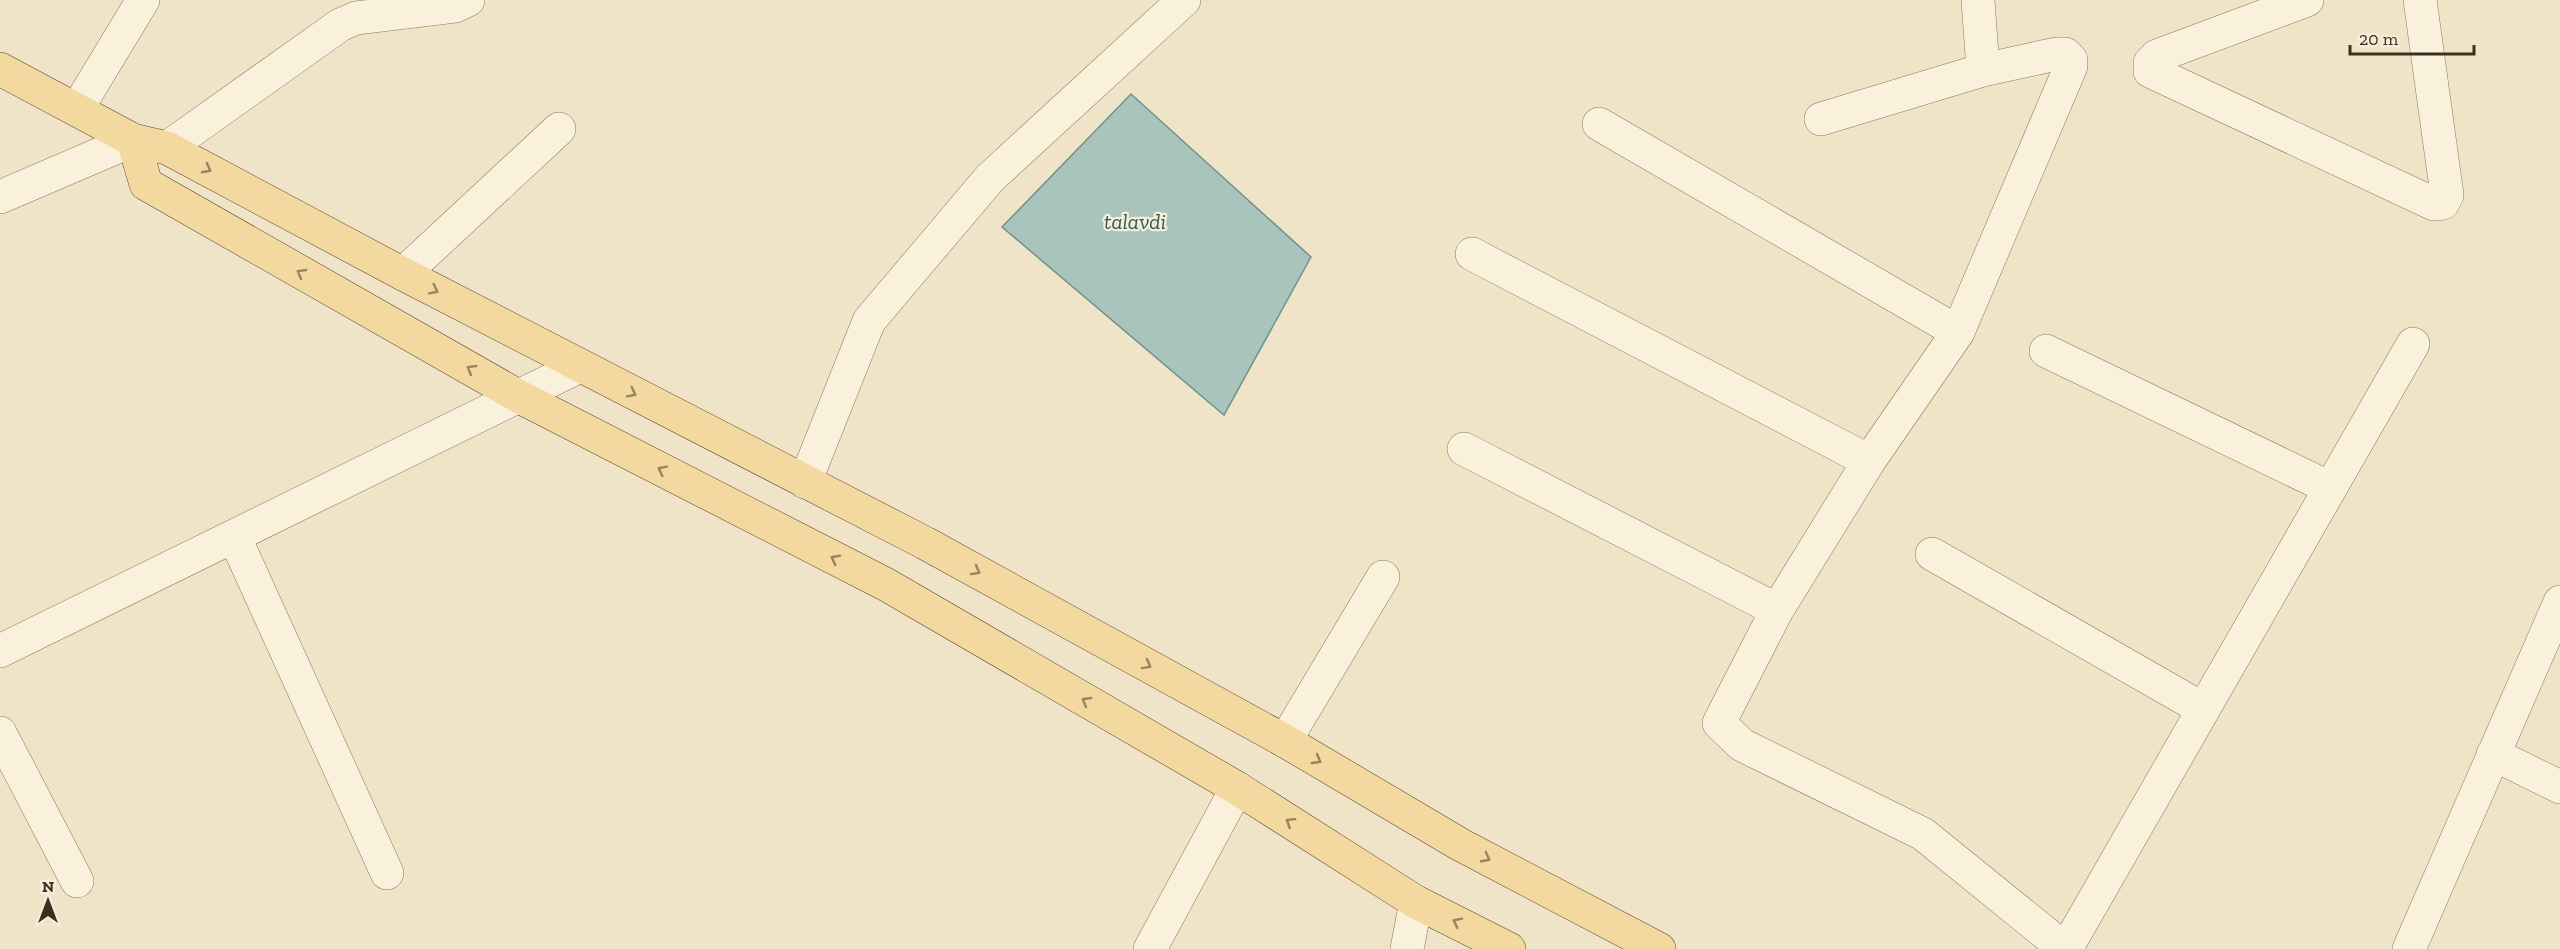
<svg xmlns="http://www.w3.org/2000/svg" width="2560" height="949" font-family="'Zilla Slab',serif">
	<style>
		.water { fill: #a9c4bc; stroke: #6f938a; stroke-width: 1.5 }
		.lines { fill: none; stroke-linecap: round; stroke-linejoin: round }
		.minor-casing { stroke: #8d765c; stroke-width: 34 }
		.major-casing { stroke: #5b4430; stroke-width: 34 }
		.minor { stroke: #faf1dc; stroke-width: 33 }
		.major { stroke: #f3d9a0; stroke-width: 33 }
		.oneway { stroke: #988460 }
		.labels { text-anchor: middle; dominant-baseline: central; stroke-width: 4.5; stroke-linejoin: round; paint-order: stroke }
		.water-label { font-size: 22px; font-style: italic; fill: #2f5d5a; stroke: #f7eed8 }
	</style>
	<rect width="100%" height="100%" fill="#f0e4c8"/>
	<path class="water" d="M1131,94L1311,257L1224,415L1002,227Z"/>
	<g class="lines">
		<g class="minor-casing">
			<path id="minor" d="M1978,0L1983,70
				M2307,0L2157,56L2150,63V71L2434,204L2443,203L2447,195L2420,0
				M77,109L143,0
				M1821,119L1983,70L2056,54H2065L2071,60V66L1958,332
				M1599,124L1958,332L1869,461L1777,610L1719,723L1742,745L1923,834L2065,949
				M167,148L340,25L356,18L455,6L468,0
				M0,197L133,140
				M1472,254L1869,461
				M403,274L559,129
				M2046,351L2330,488
				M1464,449L1777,610
				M805,482L869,321L990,178L1184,0
				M235,538L387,873
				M1932,554L2203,709
				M0,651L580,366
				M0,733L77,881
				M1285,741L1383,577
				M2493,754L2560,787
				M1150,949L1237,788
				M1407,949L1416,902
				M2066,949L2413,344
				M2409,949L2560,602"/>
		</g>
		<g class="major-casing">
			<path id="major" d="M0,69L133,140L167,148L403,274L925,543L1285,741L1461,845L1659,949
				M133,140L146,184L518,396L887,585L1237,788L1416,902L1509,949"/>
		</g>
		<use href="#minor" class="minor"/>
		<use href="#major" class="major"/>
	</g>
	<defs><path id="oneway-chevron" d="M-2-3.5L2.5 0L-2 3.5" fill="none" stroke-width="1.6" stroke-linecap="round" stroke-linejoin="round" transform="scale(1.5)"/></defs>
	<g class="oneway">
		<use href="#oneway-chevron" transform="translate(207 169) rotate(28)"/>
		<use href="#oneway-chevron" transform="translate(301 273) rotate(-150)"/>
		<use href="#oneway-chevron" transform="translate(434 290) rotate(27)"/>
		<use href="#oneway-chevron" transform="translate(471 369) rotate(-150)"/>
		<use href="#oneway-chevron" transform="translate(632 393) rotate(27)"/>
		<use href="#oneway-chevron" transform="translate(662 470) rotate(-153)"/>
		<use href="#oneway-chevron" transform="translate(835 559) rotate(-153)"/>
		<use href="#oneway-chevron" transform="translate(976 571) rotate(29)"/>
		<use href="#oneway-chevron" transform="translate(1147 665) rotate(29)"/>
		<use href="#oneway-chevron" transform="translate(1086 701) rotate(-150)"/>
		<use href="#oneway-chevron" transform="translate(1317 760) rotate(30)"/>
		<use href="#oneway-chevron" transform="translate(1290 822) rotate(-148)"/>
		<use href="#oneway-chevron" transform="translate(1486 858) rotate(28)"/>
		<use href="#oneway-chevron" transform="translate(1457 922) rotate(-153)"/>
	</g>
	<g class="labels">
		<g class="water-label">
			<text x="1135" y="221">talavdi</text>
		</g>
	</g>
	<g transform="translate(48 901)" stroke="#f7eed8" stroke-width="4.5" paint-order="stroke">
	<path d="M0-4.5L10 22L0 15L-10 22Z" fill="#3d2e20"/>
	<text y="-9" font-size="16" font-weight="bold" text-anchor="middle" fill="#3d2e20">N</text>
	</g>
	<path d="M2350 45v9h124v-9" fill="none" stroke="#3d2e20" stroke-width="3"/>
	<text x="2359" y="45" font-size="18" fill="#3d2e20" stroke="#f7eed8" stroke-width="4.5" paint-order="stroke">20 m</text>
</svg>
